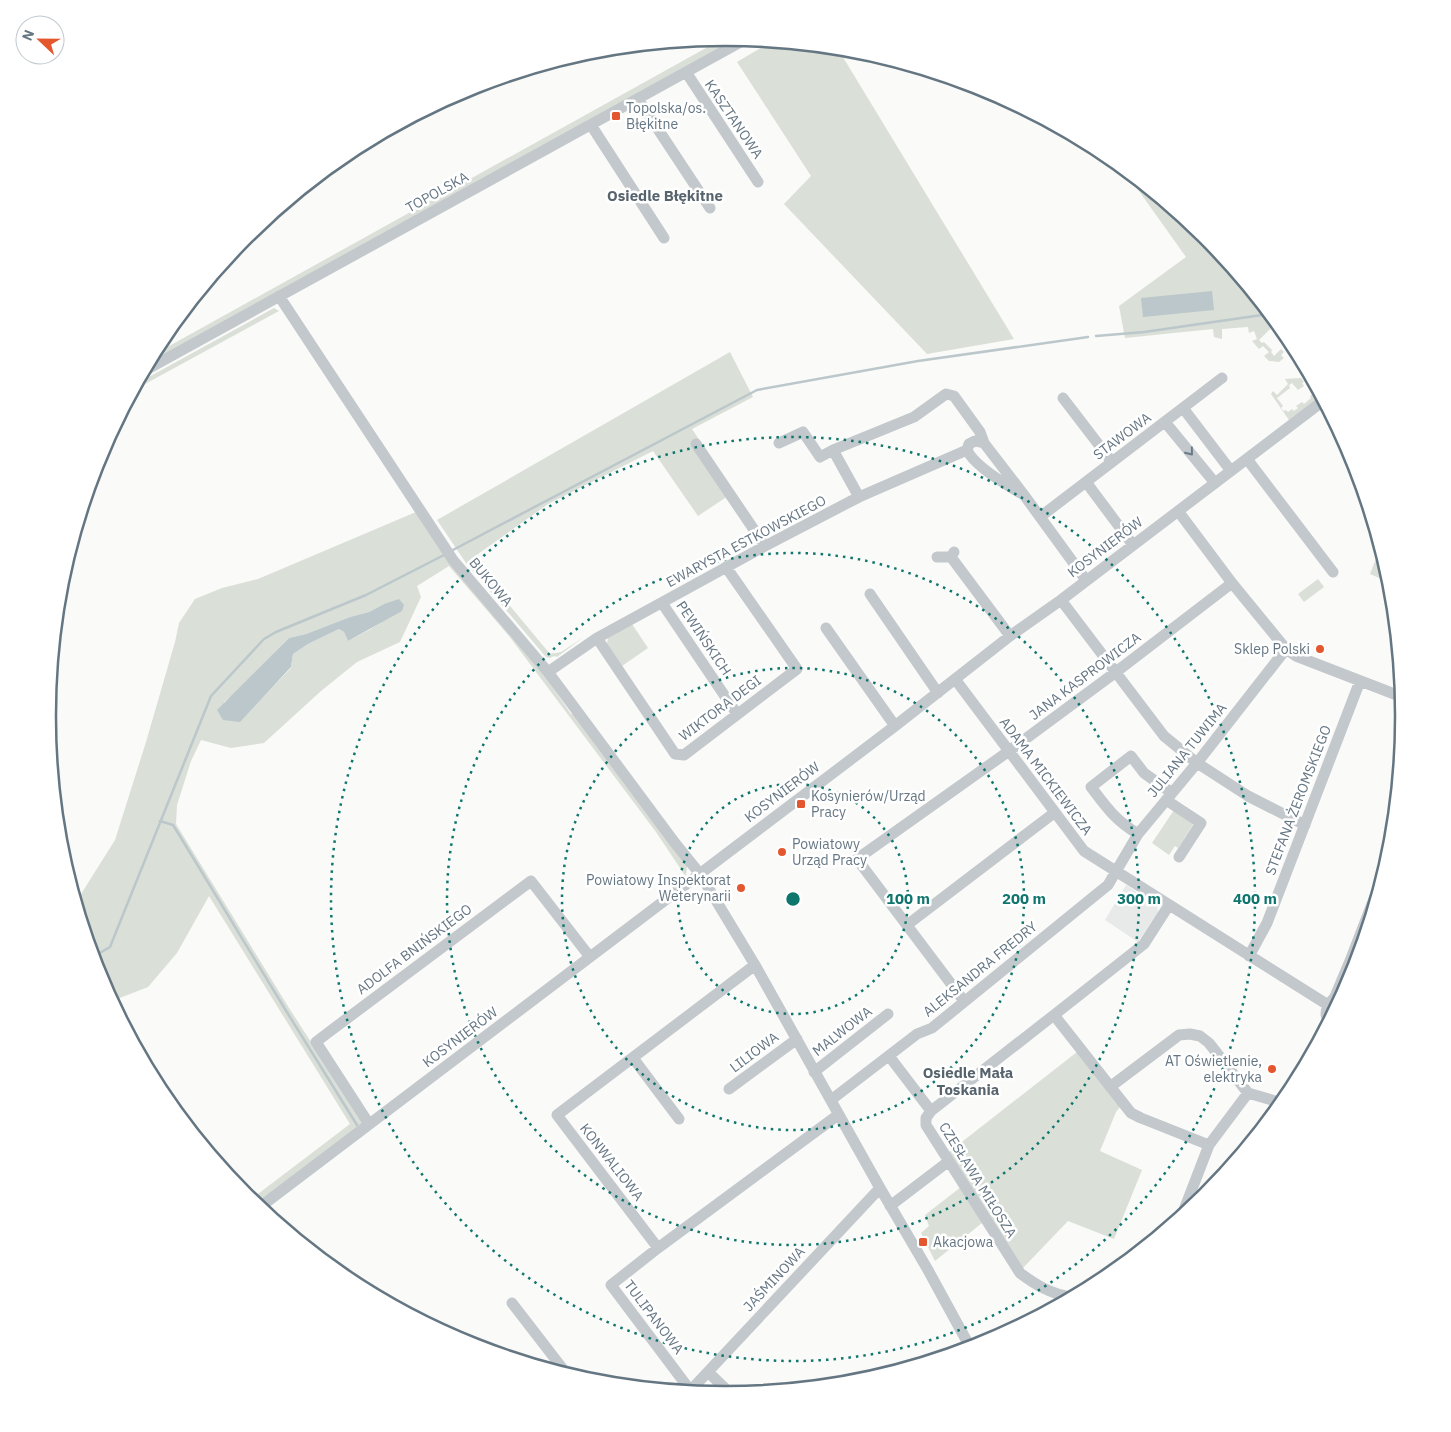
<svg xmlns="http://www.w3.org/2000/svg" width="1451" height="1432" font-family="'IBM Plex Sans',sans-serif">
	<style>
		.built { fill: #e8e9e9 }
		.green { fill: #dadfd7; fill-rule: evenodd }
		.water { fill: #bbc7cb }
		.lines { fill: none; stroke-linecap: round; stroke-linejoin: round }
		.stream { stroke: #bbc7cb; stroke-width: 2.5 }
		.minor { stroke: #c3c8cc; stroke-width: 11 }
		.oneway { stroke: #6a7a87 }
		.ring { fill: none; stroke: #0f766e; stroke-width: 2.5; stroke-dasharray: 2.5 5 }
		.poi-dot { fill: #e4572e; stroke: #fff; stroke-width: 2 }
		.labels { text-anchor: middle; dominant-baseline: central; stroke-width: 5; stroke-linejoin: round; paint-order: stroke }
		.poi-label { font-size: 14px; fill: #657683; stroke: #fff; text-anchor: start }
		.street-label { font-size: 14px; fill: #657683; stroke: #fff }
		.neighbourhood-label { font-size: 15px; font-weight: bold; fill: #57646e; stroke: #fff }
		.rim { fill: none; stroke: #657683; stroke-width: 2.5 }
		.centre { fill: #0f766e; stroke: #fff; stroke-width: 2.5 }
		.ring-label { font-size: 15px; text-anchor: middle; font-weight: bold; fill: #0f766e; stroke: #fff; stroke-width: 5; stroke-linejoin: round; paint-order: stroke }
	</style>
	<rect width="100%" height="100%" fill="#fafaf8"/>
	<path class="built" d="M1126,885L1157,905L1158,912L1138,942L1105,920Z"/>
	<path class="green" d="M724,38L736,39L147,366L153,355Z
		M771,42L838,49L1014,339L927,354L784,204L811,176L737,62Z
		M1124,170L1205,236L1277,324L1276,323L1259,340L1262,343L1264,342L1272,350L1271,352L1274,356L1281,349L1284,352L1281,355L1284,358L1279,362L1269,361L1264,356L1269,352L1263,346L1259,349L1252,341L1257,339L1254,331L1249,333L1248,327L1222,329V339L1214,337L1213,329L1125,338L1119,306L1186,257Z
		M274,308L279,311L134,390L138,383Z
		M730,352L753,397L692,429L734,492L698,516L653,451L548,504L471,559L550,654L561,652L584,637L557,657L554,656L550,658L546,657L466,563L437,520Z
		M1301,378L1304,382L1302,383L1304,386L1298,390L1292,383L1289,385L1290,388L1277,398L1283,406L1281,408L1284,411L1286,410L1288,412L1292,409L1294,411L1298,408L1296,406L1302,402L1304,404L1311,398L1310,396L1316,392L1318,393L1320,397L1289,420L1271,394L1273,391L1277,395L1288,384L1285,379Z
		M416,512L552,684L551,685L571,714L574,713L689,865L687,867L686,876L684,874L656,832L509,636L449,566L417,586L421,597L400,642L357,662L321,691L264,743L231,748L201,740L191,761L177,805L176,824L289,1008L364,1124L257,1205L250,1200L350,1124L209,896L177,953L148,987L112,1001L99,975L76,902L115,840L146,742L175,642L179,623L195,599L222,588L258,579ZM384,604L388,618L369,630L348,641L344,632L339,629L308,644L293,654L291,668L240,721L224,702L232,696L289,638L306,634L350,617L369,612Z
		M1380,548L1391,583L1370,574Z
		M1318,579L1324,587L1304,602L1298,594Z
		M632,624L648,648L622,666L607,644L608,638Z
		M1174,810L1194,823L1178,848L1175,846L1169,855L1152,843Z
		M1077,1052L1120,1107L1116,1112L1100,1151L1142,1170L1114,1239L1068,1221L1022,1269L949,1152Z
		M961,1187L982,1223L935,1261L921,1233L929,1226L925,1215Z"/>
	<path class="water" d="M1212,291L1214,310L1143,317L1141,298Z
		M399,599L404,605L402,611L348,641L344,632L339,629L308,644L293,654L291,667L240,722L223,720L217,710L289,638L306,634L350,617L369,612L384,604Z"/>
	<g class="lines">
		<path class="stream" d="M1096,336L1144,332L1269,314
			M451,551L757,390L918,361L1088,337
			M160,821L173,825L178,833L285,1009L357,1125
			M93,957L110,947L211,696L264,639L276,632L366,595L446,554"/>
		<path class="minor" d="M686,72L758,182
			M638,99L710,208
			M591,125L664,238
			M279,296L453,560L548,672L675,843L700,874L755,965L880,1188L928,1270L970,1347
			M144,371L746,39
			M1063,398L1112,462
			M1183,408L1231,471
			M1165,422L1215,483
			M779,443L803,432L820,457L833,450
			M696,444L765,546
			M1247,459L1333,572
			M1086,482L1133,545
			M1024,495C1008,486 975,467 967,450L969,444L975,441L984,443L1024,495L1086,580
			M859,497L833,450L914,417L946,394L954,396L980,432L984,443
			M1178,511L1232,583L1286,649L1296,656L1402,697
			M1040,517L1222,378
			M937,557H951L954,552
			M951,557L1010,636
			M870,594L938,693
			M1061,600L1164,736L1197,763L1248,796L1305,825
			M662,603L737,714
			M826,628L895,726
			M597,638L675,754L684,755L797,669L726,567
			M548,672L597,638L765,546L859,497L967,450
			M955,679L1084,851L1328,1005
			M1166,800L1201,823L1179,857
			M1138,834C1115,820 1107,808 1091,787L1131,756L1144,773L1172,793
			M1169,905L1144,944L1054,1015L1131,1113L1141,1118L1209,1145
			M907,925L1054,813
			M1249,956L1267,923L1360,681
			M755,965L557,1115L658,1248L838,1115
			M1334,999L1350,961L1382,878
			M964,1001L857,859L1009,751L1116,672L1232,583
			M1328,1021C1324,1013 1326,1007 1332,1000
			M889,1056L931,1111L926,1118V1125L1020,1273C1036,1285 1051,1294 1071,1297
			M633,1058L679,1119
			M814,1072L888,1014
			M1110,1087L1179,1035L1190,1034L1200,1036L1209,1043L1248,1093L1282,1103
			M729,1089L797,1039
			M831,1100L917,1034L932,1028L1108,885L1138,834L1197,763L1286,649
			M931,1111L1054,1015
			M369,1124L316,1042L329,1032L531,881L590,957
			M890,1206L949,1161
			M260,1207L895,726L1010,636L1061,600L1323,401
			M1182,1215L1209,1145L1248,1093
			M658,1248L611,1285L690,1390
			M512,1303L566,1373
			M708,1372L731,1394
			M690,1391L880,1188"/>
	</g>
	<defs><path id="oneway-chevron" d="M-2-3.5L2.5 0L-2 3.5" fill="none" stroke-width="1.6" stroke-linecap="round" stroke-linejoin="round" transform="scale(1.25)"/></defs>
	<use class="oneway" href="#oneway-chevron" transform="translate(1190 452) rotate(51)"/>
	<g class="ring">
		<circle cx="793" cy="899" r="115"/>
		<circle cx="793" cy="899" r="231"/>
		<circle cx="793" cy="899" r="346"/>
		<circle cx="793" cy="899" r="462"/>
	</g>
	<g class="poi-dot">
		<rect x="611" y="111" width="10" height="10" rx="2.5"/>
		<circle cx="1320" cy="649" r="5"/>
		<rect x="796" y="799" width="10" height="10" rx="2.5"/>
		<circle cx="782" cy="852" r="5"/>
		<circle cx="741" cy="888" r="5"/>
		<circle cx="1272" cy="1069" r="5"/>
		<rect x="918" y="1237" width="10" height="10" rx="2.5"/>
	</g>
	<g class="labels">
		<g class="poi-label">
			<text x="626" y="108">Topolska/os.<tspan x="626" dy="16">Błękitne</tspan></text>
			<text x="1310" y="649" text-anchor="end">Sklep Polski</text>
			<text x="811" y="796">Kosynierów/Urząd<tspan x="811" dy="16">Pracy</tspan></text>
			<text x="792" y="844">Powiatowy<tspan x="792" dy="16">Urząd Pracy</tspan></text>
			<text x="731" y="880" text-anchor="end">Powiatowy Inspektorat<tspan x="731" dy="16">Weterynarii</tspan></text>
			<text x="1262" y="1061" text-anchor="end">AT Oświetlenie,<tspan x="1262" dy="16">elektryka</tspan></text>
			<text x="933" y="1242">Akacjowa</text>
		</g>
		<g class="street-label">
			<text transform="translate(734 119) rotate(56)">KASZTANOWA</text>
			<text transform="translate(437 192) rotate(-29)">TOPOLSKA</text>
			<text transform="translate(1122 436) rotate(-37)">STAWOWA</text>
			<text transform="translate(746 541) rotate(-28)">EWARYSTA ESTKOWSKIEGO</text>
			<text transform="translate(1105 547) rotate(-37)">KOSYNIERÓW</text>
			<text transform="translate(491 582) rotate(50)">BUKOWA</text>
			<text transform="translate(704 638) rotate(56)">PEWIŃSKICH</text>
			<text transform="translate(1085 676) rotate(-37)">JANA KASPROWICZA</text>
			<text transform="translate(720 708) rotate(-37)">WIKTORA DEGI</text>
			<text transform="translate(1187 750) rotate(-51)">JULIANA TUWIMA</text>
			<text transform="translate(1046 776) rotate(53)">ADAMA MICKIEWICZA</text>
			<text transform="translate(782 792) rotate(-37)">KOSYNIERÓW</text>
			<text transform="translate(1298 800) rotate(-69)">STEFANA ŻEROMSKIEGO</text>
			<text transform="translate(414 949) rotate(-37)">ADOLFA BNIŃSKIEGO</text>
			<text transform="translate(980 969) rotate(-39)">ALEKSANDRA FREDRY</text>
			<text transform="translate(842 1031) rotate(-38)">MALWOWA</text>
			<text transform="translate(460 1037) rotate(-37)">KOSYNIERÓW</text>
			<text transform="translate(754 1052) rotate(-37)">LILIOWA</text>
			<text transform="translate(612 1162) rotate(52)">KONWALIOWA</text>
			<text transform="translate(978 1180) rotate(58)">CZESŁAWA MIŁOSZA</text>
			<text transform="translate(774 1279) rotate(-47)">JAŚMINOWA</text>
			<text transform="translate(654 1317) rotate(53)">TULIPANOWA</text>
		</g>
		<g class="neighbourhood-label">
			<text x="665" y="195">Osiedle Błękitne</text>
			<text x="968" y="1072">Osiedle Mała<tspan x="968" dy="17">Toskania</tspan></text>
		</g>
	</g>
	<path d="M0 0H1451V1432H0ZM725 46H726A669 669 0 0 1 1395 715V717A669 669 0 0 1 726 1386H725A669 669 0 0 1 56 717V715A669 669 0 0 1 725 46Z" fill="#fff" fill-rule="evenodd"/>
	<path class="rim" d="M725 46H726A669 669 0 0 1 1395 715V717A669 669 0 0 1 726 1386H725A669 669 0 0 1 56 717V715A669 669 0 0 1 725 46Z"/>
	<circle cx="793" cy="899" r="8" class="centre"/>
	<g class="ring-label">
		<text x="908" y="904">100 m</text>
		<text x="1024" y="904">200 m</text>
		<text x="1139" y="904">300 m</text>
		<text x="1255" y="904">400 m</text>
	</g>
	<g transform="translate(40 40) rotate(292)"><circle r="24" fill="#ffffff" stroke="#c1c8cd"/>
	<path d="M0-4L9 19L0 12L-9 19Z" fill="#e4572e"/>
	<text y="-8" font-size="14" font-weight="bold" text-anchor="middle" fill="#657683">N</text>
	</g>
</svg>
